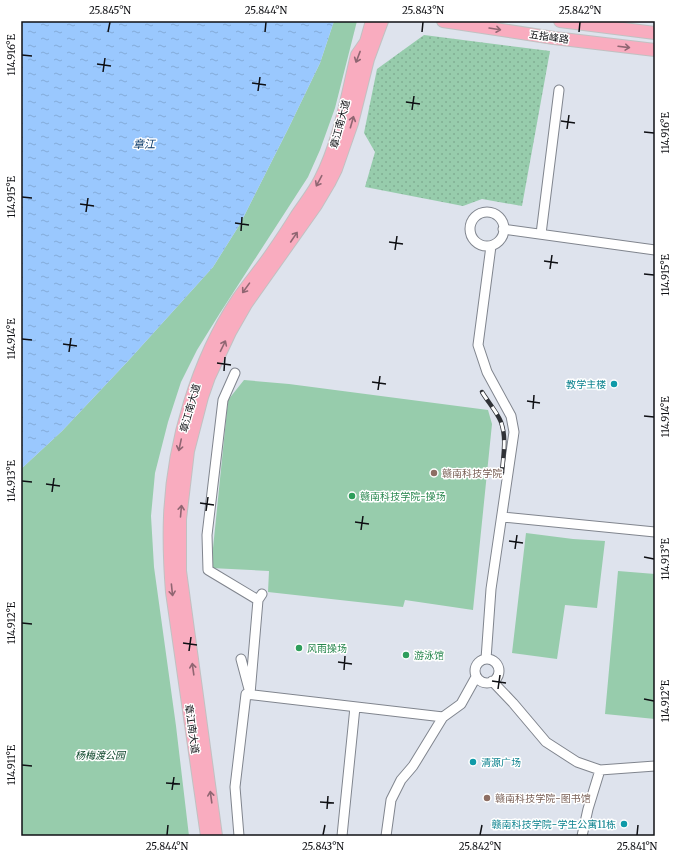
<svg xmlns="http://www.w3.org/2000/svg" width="676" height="857" font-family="Merriweather,'Noto Sans SC',serif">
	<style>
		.grass { fill: url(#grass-dots) }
		.green { fill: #97ccac }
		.water { fill: url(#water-ripples) }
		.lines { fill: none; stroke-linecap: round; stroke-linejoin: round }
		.minor-casing { stroke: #80858e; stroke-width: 11 }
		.major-casing { stroke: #c1c1c2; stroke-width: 14 }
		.minor { stroke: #fff; stroke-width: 9 }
		.major { stroke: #f9acbf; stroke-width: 12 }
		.rail-casing { stroke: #303237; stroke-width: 4.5 }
		.rail { stroke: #fff; stroke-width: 3; stroke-dasharray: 9; stroke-linecap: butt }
		.oneway { stroke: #906672 }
		.ticks { fill: none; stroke: #0f1014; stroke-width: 1.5 }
		.culture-dot { fill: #0f9aa8; stroke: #fff; stroke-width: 1.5 }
		.education-dot { fill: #8d6e63; stroke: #fff; stroke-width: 1.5 }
		.leisure-dot { fill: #2e9e5b; stroke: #fff; stroke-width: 1.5 }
		.labels { text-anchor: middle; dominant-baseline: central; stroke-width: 3; stroke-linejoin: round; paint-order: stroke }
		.street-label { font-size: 10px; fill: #0f1014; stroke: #fff }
		.culture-label { font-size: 10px; fill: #0d838f; stroke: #fff; text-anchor: end }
		.education-label { font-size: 10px; fill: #785e54; stroke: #fff; text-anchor: start }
		.leisure-label { font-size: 10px; fill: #27864d; stroke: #fff; text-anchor: start }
		.park-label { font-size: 10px; font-style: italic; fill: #0e462b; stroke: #fff }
		.water-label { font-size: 11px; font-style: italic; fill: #093868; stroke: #fff }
		.neatline { fill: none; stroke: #0f1014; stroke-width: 1.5 }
		.ticks-label { font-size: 10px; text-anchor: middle; fill: #0f1014 }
	</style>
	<defs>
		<pattern id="grass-dots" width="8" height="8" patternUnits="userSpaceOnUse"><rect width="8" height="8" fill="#97ccac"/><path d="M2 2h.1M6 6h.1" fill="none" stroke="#81ae93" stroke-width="1.8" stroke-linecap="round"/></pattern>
		<pattern id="water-ripples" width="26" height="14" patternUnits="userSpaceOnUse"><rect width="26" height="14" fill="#9ac8fe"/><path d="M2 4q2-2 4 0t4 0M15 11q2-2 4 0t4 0" fill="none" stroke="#84abd9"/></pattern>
	</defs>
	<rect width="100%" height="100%" fill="#dee3ed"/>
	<path class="grass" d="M424,35L550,51L522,206L482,199L463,206L365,187L375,152L364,133L377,69Z"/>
	<path class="green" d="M334,21H357L335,108L320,150L308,177L220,313L197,350L181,382L168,422L155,473L151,516L154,567L176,726L189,836H21V469L62,431L128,361L213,267L240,224L289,127L320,63Z
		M244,380L289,384L488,410L492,424L473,610L405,600L403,607L268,592L269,571L211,568L228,400Z
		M526,533L573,539L605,541L597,608L565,605L557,659L512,653Z
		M618,571L655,574V719L605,714Z"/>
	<path class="water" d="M21,21H334L320,63L289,127L240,224L213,267L128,361L62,431L21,469Z"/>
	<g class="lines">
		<g class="minor-casing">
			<path id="minor" d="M470 229a17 17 0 1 1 34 0a17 17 0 1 1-34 0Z
				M503,229L655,250
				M541,234L559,90
				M235,373L223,400L207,535L208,570L258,600
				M502,517L655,532
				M241,659L249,689
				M486,659L491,589L514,432L511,416L487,372L478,345L491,246
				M475 671a12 12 0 1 1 24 0a12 12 0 1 1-24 0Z
				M492,681L513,703L546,742L577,762L600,770L655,766
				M250,694L258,600L262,594
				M239,836L235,787L246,694L443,717
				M342,836L355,707
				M386,836L391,800L401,780L413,766L443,717L461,704L476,677
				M582,836L588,809L600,770"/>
		</g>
		<g class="major-casing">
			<path id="major" d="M443,21L554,38L655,50
				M560,21L655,33
				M207,836L172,592C170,567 169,542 170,516C173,444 197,360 238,299C249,283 261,269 272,253C281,240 289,228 297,215C305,203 314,192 320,180C340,141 347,96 357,55L366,42L372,21
				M216,836L180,571V519L188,451L202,397L209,377L230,332L246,304L316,205L329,183L336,169L352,123L368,59L382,21"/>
		</g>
		<use href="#minor" class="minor"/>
		<use href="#major" class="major"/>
		<g class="rail-casing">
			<path id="rail" d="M482,392C488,402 497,412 501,422C507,439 503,456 502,473"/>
		</g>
		<use href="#rail" class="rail"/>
	</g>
	<defs><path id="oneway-shaft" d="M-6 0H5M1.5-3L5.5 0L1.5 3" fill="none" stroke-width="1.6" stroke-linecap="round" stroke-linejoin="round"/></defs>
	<g class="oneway">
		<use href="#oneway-shaft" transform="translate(495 29) rotate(9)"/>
		<use href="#oneway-shaft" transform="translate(624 47) rotate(7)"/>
		<use href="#oneway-shaft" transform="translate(358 57) rotate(111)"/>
		<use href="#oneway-shaft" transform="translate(352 122) rotate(-74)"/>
		<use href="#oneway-shaft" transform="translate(319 181) rotate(118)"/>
		<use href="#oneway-shaft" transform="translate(294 237) rotate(-56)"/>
		<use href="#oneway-shaft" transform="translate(246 288) rotate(126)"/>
		<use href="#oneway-shaft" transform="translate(223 346) rotate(-64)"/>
		<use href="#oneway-shaft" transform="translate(180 445) rotate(102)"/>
		<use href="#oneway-shaft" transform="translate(181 511) rotate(-85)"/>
		<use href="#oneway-shaft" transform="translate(172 590) rotate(84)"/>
		<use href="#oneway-shaft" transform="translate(193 669) rotate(-98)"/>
		<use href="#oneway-shaft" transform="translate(211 797) rotate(-98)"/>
	</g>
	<path class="ticks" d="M108,32L110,22M265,32L266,22M422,32L423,22M579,32L580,22M22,55L32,56M97,64L111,66M103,72L105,58M252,83L266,85M258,91L260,77M406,102L420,104M412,110L414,96M561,121L575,123M567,129L569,115M644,132L654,133M22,197L32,198M80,204L94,206M86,212L88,198M235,223L249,225M241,231L242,217M389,242L403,244M395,250L397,236M544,261L558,263M550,269L552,255M644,274L654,275M22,339L32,340M63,344L77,346M69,352L71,338M217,363L231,365M224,371L225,357M372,382L386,384M378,390L380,376M527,401L540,403M533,409L534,395M644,416L654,417M22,481L32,482M46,484L60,486M52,492L54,478M200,503L214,505M206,511L208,497M355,522L369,524M361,530L363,516M509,541L523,543M515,549L517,535M644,557L654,559M22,623L32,624M183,643L197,645M189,651L191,637M338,662L352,664M344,670L345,656M492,681L506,683M498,689L500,675M644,699L654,701M22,765L32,766M166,783L180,784M172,790L174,777M320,802L334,803M327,809L328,796M167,835L168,825M323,835L325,825M480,835L482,825M637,835L638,825"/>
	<g class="culture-dot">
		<circle cx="614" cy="384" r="4"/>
		<circle cx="473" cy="762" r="4"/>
		<circle cx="624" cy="824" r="4"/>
	</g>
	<g class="education-dot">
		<circle cx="434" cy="473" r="4"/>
		<circle cx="487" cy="798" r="4"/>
	</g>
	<g class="leisure-dot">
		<circle cx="352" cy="496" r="4"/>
		<circle cx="299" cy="648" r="4"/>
		<circle cx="406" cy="655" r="4"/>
	</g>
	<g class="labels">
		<g class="street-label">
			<text transform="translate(549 37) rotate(8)">五指峰路</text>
			<text transform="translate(340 124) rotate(-75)">章江南大道</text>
			<text transform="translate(190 408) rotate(-74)">章江南大道</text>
			<text transform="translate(192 729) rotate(82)">章江南大道</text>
		</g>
		<g class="culture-label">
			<text x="606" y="384">教学主楼</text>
			<text x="481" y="762" text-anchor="start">清源广场</text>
			<text x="616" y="824">赣南科技学院-学生公寓11栋</text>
		</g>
		<g class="education-label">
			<text x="442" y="473">赣南科技学院</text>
			<text x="495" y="798">赣南科技学院-图书馆</text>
		</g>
		<g class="leisure-label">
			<text x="360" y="496">赣南科技学院-操场</text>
			<text x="307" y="648">风雨操场</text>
			<text x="414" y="655">游泳馆</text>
		</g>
		<g class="park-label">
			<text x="100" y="755">杨梅渡公园</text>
		</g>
		<g class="water-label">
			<text x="144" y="144">章江</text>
		</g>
	</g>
	<rect width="676" height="857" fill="none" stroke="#ffffff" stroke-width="44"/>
	<rect x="22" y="22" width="632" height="813" class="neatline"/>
	<g class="ticks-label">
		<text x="110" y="14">25.845°N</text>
		<text x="266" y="14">25.844°N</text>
		<text x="423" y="14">25.843°N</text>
		<text x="580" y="14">25.842°N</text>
		<text transform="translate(11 55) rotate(-90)" y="4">114.916°E</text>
		<text transform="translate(665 133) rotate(-90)" y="4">114.916°E</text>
		<text transform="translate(11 197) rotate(-90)" y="4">114.915°E</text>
		<text transform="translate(665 275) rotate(-90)" y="4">114.915°E</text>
		<text transform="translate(11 339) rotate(-90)" y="4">114.914°E</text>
		<text transform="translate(665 417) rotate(-90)" y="4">114.914°E</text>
		<text transform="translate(11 481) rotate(-90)" y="4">114.913°E</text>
		<text transform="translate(665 559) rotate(-90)" y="4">114.913°E</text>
		<text transform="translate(11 623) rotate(-90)" y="4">114.912°E</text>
		<text transform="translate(665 701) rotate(-90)" y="4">114.912°E</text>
		<text transform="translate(11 765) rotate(-90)" y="4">114.911°E</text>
		<text x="167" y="850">25.844°N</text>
		<text x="323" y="850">25.843°N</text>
		<text x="480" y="850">25.842°N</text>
		<text x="637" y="850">25.841°N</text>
	</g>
</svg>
